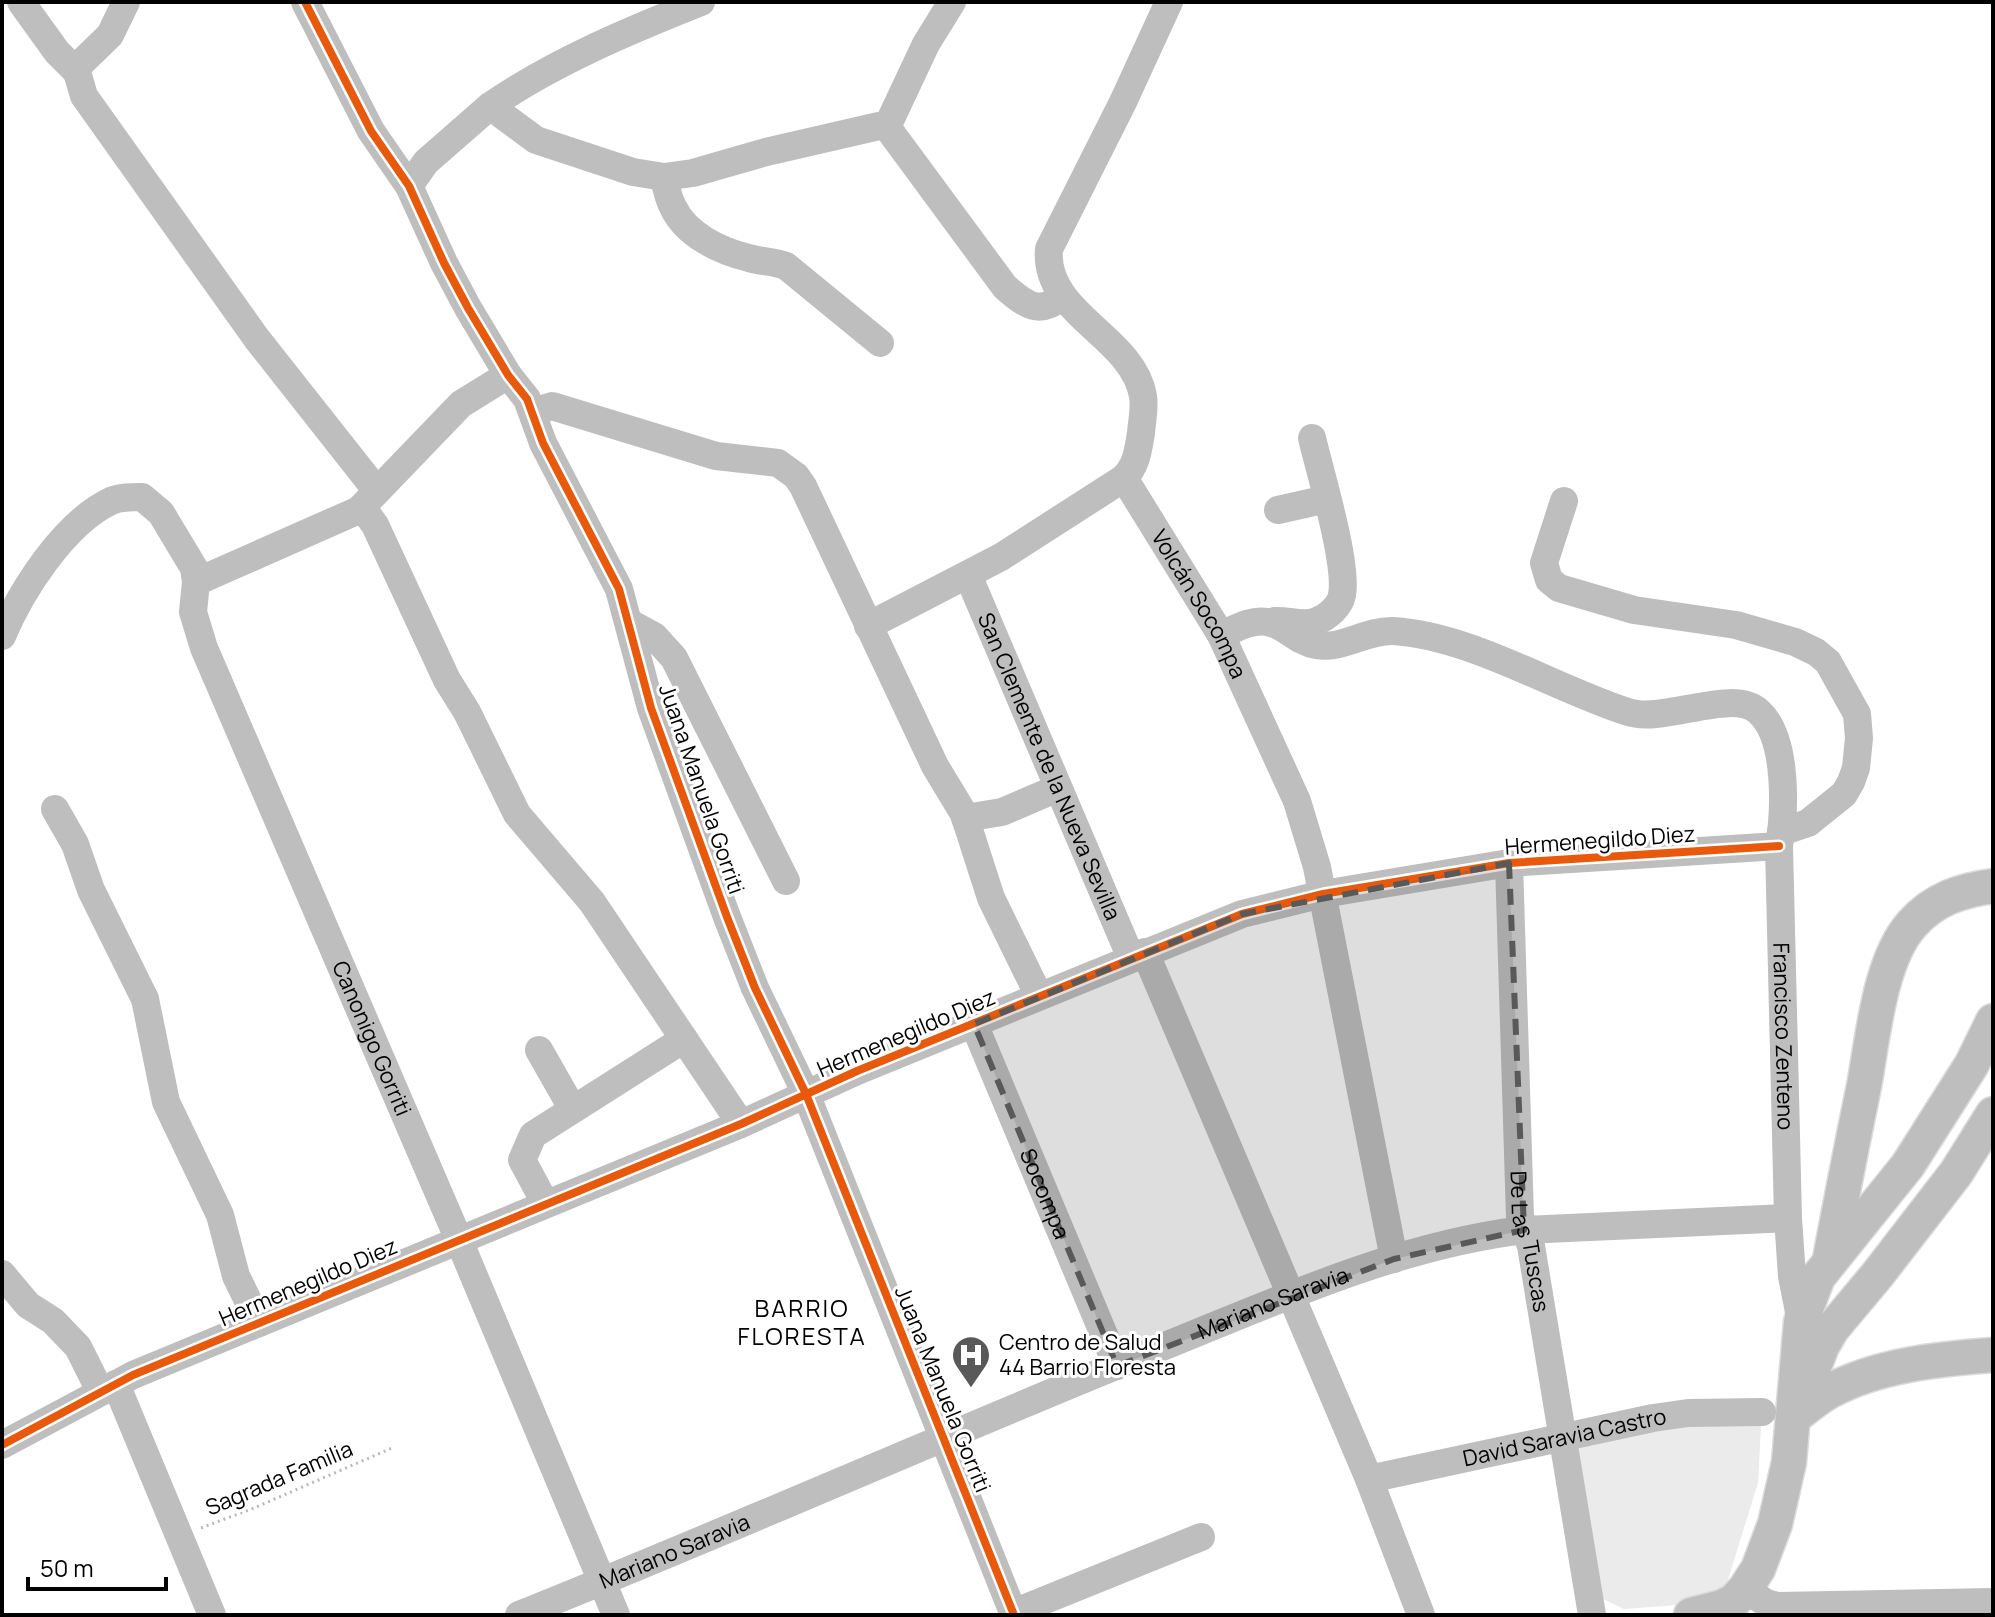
<svg xmlns="http://www.w3.org/2000/svg" width="1995" height="1617" font-family="Manrope,sans-serif">
	<style>
		.park { fill: #ebebeb }
		.lines { fill: none; stroke-linecap: round; stroke-linejoin: round }
		.major-casing { stroke: #dbdbdb; stroke-width: 37 }
		.path { stroke: #b9b9b9; stroke-width: 3; stroke-dasharray: 2 4; stroke-linecap: butt }
		.minor { stroke: #bebebe; stroke-width: 28 }
		.major { stroke: #bebebe; stroke-width: 34 }
		.cycleway-casing { stroke: #fff; stroke-width: 13 }
		.cycleway { stroke: #e8590c; stroke-width: 8 }
		.marked { fill: #595959; fill-opacity: 0.2; stroke: #595959; stroke-width: 6; stroke-dasharray: 16 10; stroke-linejoin: round }
		.labels { text-anchor: middle; dominant-baseline: central; stroke-width: 6; stroke-linejoin: round; paint-order: stroke }
		.street-label { font-size: 22px; fill: #000; stroke: #fff }
		.poi-label { font-size: 22px; fill: #000; stroke: #fff; text-anchor: start }
		.neighbourhood-label { font-size: 24px; letter-spacing: 2px; fill: #000; stroke: #fff }
	</style>
	<rect width="100%" height="100%" fill="#fff"/>
	<path class="park" d="M1679,1423L1761,1426L1758,1483L1726,1586L1705,1603L1624,1609L1601,1598L1576,1454L1586,1439Z"/>
	<g class="lines">
		<g class="major-casing">
			<path id="major" d="M1830,1259C1841,1201 1852,1144 1864,1086C1873,1038 1879,961 1912,924C1934,899 1962,890 1993,886
				M1805,1390L1822,1346L1832,1329L1878,1274L1956,1173L1993,1114
				M1794,1417C1806,1408 1817,1398 1830,1391C1878,1365 1939,1359 1993,1355
				M1691,1615L1722,1607L1734,1601L1745,1589L1758,1569L1775,1524L1789,1462L1801,1322L1818,1277L1908,1165L1972,1064L1993,1021"/>
		</g>
		<path class="path" d="M201,1528L254,1508L392,1448"/>
		<g class="minor">
			<path d="M21,2L57,52L77,72"/>
			<path d="M126,2L110,35L78,66L77,72L84,96L257,339L377,491"/>
			<path d="M305,2L371,131L409,186L444,263L468,308L508,375L527,399L543,443L619,589L651,708L727,917L755,988L806,1094L1014,1615"/>
			<path id="s1" d="M1169,2L1123,102L1049,249C1043,314 1133,336 1143,396C1145,408 1142,420 1141,433C1138,450 1137,465 1124,478L1221,635L1297,801L1317,867L1394,1259"/>
			<path d="M490,106C554,62 628,31 701,2"/>
			<path d="M887,127L926,44L952,2"/>
			<path d="M664,177C666,187 668,198 673,207C686,235 720,251 749,258C762,262 774,261 786,266L880,343"/>
			<path d="M409,186L426,162L490,106L536,140L633,172L664,177L693,173L766,152L879,126L887,127L1005,287C1026,305 1039,316 1063,296"/>
			<path d="M533,412L552,406L716,456L778,463L796,476L803,486L935,766L964,814L991,898L1039,996"/>
			<path d="M1564,501L1544,563L1549,580L1559,588L1634,610L1736,625L1795,642L1816,652L1828,662L1857,714L1859,738L1856,768L1851,782L1844,794L1808,823L1781,832"/>
			<path d="M362,507L375,525L447,680L467,712L517,814L592,902L741,1124"/>
			<path d="M1278,510L1327,499"/>
			<path id="s2" d="M968,575L1131,958"/>
			<path d="M196,582L359,510L461,404L508,375"/>
			<path d="M1275,621C1289,620 1304,627 1317,621C1328,617 1340,606 1342,595C1348,564 1320,472 1312,438"/>
			<path d="M630,623L654,636L674,658L786,881"/>
			<path d="M868,626L1001,557L1124,478"/>
			<path id="s3" d="M1221,635C1235,629 1251,619 1267,622C1284,624 1297,642 1316,645C1342,650 1366,630 1393,631C1472,636 1553,688 1628,712C1664,724 1733,687 1759,712C1788,738 1785,811 1779,846L1788,1218L1792,1276L1801,1322"/>
			<path id="s4" d="M2,636C21,591 64,523 111,501C120,497 132,497 142,497L161,513L194,568L196,582L193,612L204,648L458,1238L616,1615"/>
			<path d="M55,809L75,844L91,890L145,999L166,1102L220,1215L236,1276L259,1323"/>
			<path d="M965,818L1002,812L1058,788"/>
			<path id="s5" d="M1509,863L1520,1217L1531,1246L1592,1615"/>
			<path d="M1145,952L1369,1479L1421,1615"/>
			<path id="s6" d="M974,1024L1117,1366"/>
			<path d="M539,1050L572,1108"/>
			<path d="M545,1203L522,1160L533,1135L684,1039"/>
			<path d="M2,1274L28,1305L53,1321L78,1347L100,1391"/>
			<path d="M116,1384L212,1615"/>
			<path d="M2,1445L133,1375L741,1124L857,1071L1242,914L1323,894L1509,863L1779,846"/>
			<path id="s7" d="M1369,1479L1653,1418L1688,1413L1762,1412"/>
			<path d="M1745,1589L1766,1603L1777,1606L1993,1602"/>
			<path d="M1013,1613L1201,1537"/>
			<path id="s8" d="M519,1615C729,1531 936,1439 1145,1354C1268,1305 1392,1246 1524,1230L1788,1218"/>
		</g>
		<use href="#major" class="major"/>
		<g class="cycleway-casing">
			<path id="cycleway" d="M305,2L371,131L409,186L444,263L468,308L508,375L527,399L543,443L619,589L651,708L727,917L755,988L806,1094L1014,1615
				M2,1445L133,1375L741,1124L857,1071L1242,914L1323,894L1509,863L1779,846"/>
		</g>
		<use href="#cycleway" class="cycleway"/>
	</g>
	<path class="marked" d="M1509,863L1524,1230L1394,1259L1117,1366L974,1024L1242,914Z"/>
	<defs>
		<g id="hospital-pin" transform="scale(2)"><path d="M0 17L-7.5 6A9.5 9.5 0 1 1 7.5 6Z" fill="#595959" stroke="#fff"/><path d="M-5-5h3v3.5h4V-5h3V5h-3V1.5h-4V5h-3Z" fill="#fff"/></g>
	</defs>
	<g fill-rule="evenodd">
		<use href="#hospital-pin" x="971" y="1355"/>
	</g>
	<g class="labels">
		<g class="street-label">
			<text stroke="none"><textPath href="#s1" startOffset="688">Volcán Socompa</textPath></text>
			<text stroke="none"><textPath href="#s2" startOffset="208">San Clemente de la Nueva Sevilla</textPath></text>
			<text transform="translate(702 789) rotate(71)">Juana Manuela Gorriti</text>
			<text transform="translate(1600 840) rotate(-4)">Hermenegildo Diez</text>
			<text transform="translate(906 1033) rotate(-23)">Hermenegildo Diez</text>
			<text stroke="none"><textPath href="#s3" startOffset="896">Francisco Zenteno</textPath></text>
			<text stroke="none"><textPath href="#s4" startOffset="804">Canonigo Gorriti</textPath></text>
			<text stroke="none"><textPath href="#s6" startOffset="184">Socompa</textPath></text>
			<text stroke="none"><textPath href="#s5" startOffset="380">De Las Tuscas</textPath></text>
			<text transform="translate(308 1282) rotate(-23)">Hermenegildo Diez</text>
			<text stroke="none"><textPath href="#s8" startOffset="816">Mariano Saravia</textPath></text>
			<text transform="translate(943 1389) rotate(68)">Juana Manuela Gorriti</text>
			<text stroke="none"><textPath href="#s7" startOffset="200">David Saravia Castro</textPath></text>
			<text transform="translate(279 1478) rotate(-23)">Sagrada Familia</text>
			<text stroke="none"><textPath href="#s8" startOffset="168">Mariano Saravia</textPath></text>
		</g>
		<g class="poi-label">
			<text x="999" y="1342">Centro de Salud<tspan x="999" dy="25">44 Barrio Floresta</tspan></text>
		</g>
		<g class="neighbourhood-label">
			<text x="802" y="1307">BARRIO<tspan x="802" dy="28">FLORESTA</tspan></text>
		</g>
	</g>
	<rect width="1995" height="1617" fill="none" stroke="#000000" stroke-width="8"/>
	<path d="M28 1577v12h138v-12" fill="none" stroke="#000000" stroke-width="4"/>
	<text x="40" y="1577" font-size="24" fill="#000000" stroke="#ffffff" stroke-width="6" paint-order="stroke">50 m</text>
</svg>
